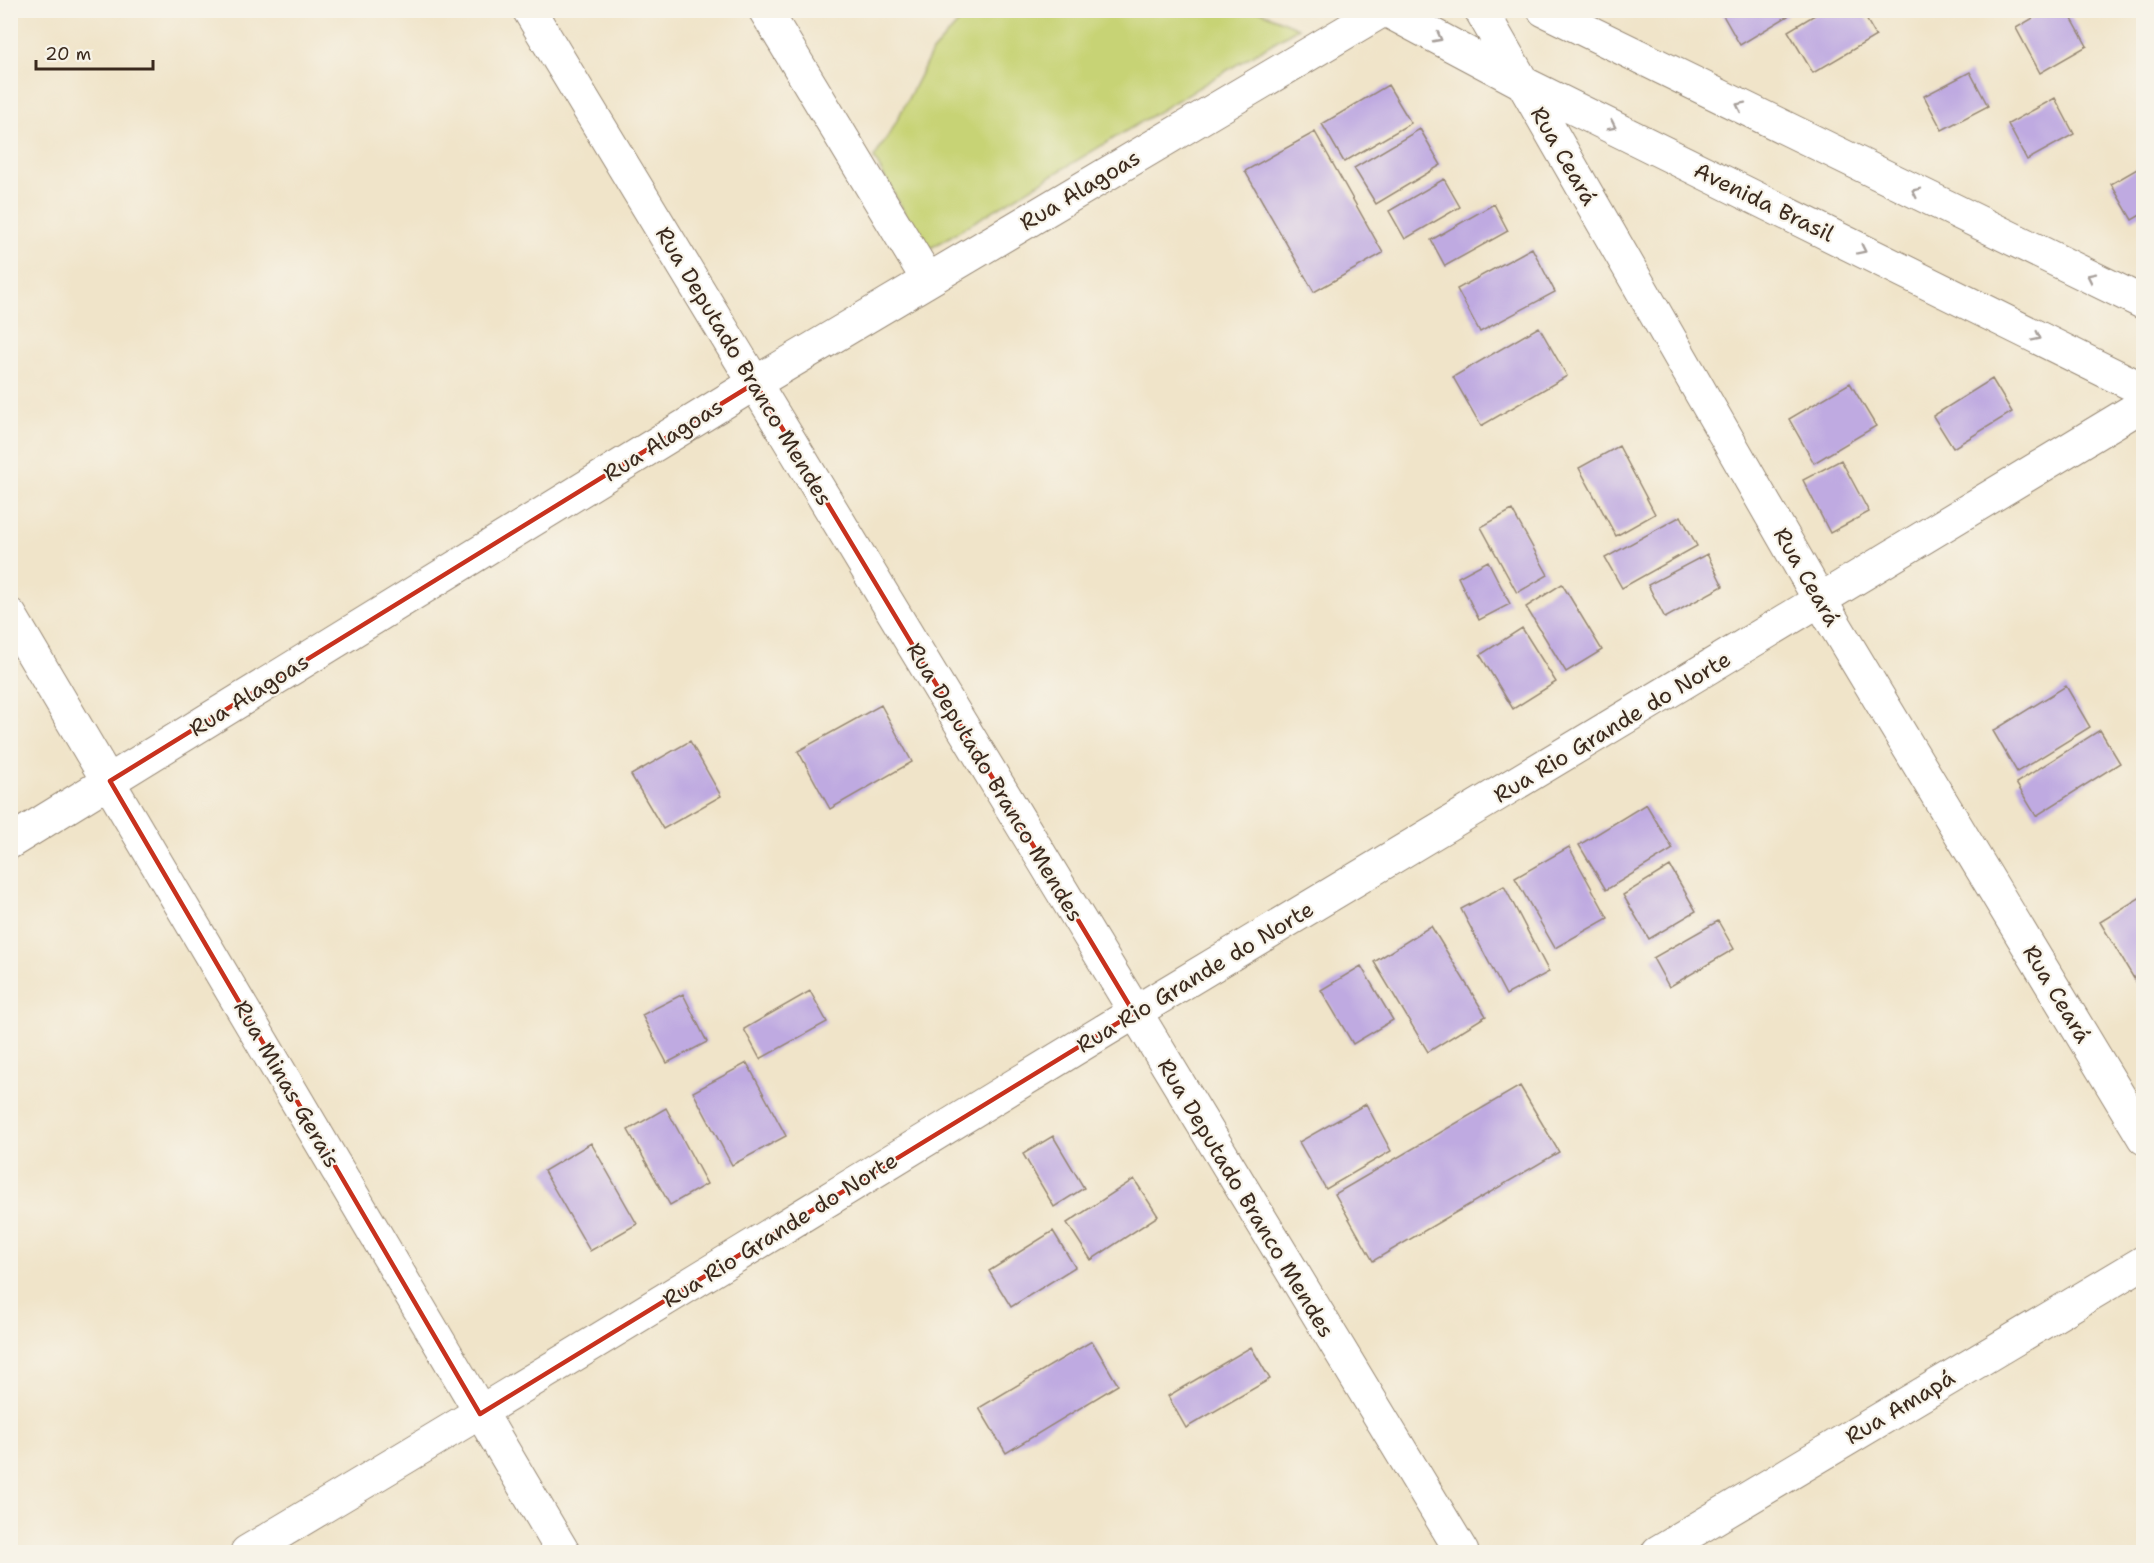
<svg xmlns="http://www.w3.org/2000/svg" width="2154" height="1563" font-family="'Shantell Sans',sans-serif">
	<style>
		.green { fill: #c7d375; stroke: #817e4a; stroke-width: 1.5 }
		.building { fill: #bfaae1 }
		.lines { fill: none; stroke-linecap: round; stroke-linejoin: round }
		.street-casing { stroke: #968774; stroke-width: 35 }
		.street { stroke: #fff; stroke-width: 33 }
		.oneway { stroke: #a79f9a }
		.marked { fill: none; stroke: #c8321e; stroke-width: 4.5; stroke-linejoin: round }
		.labels { text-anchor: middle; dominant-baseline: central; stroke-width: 4.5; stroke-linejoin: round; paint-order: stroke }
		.street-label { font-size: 22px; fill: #3b2a1e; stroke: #f7f3e8 }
	</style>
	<rect width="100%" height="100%" fill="#f7f3e8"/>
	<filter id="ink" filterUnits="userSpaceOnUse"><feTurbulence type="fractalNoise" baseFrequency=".0167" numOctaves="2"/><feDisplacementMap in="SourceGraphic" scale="12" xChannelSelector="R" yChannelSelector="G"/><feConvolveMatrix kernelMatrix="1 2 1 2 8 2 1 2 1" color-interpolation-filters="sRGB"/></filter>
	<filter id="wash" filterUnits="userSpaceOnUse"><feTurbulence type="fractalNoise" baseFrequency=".008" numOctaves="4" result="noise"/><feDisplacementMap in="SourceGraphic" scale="24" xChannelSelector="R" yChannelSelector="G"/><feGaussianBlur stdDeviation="1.35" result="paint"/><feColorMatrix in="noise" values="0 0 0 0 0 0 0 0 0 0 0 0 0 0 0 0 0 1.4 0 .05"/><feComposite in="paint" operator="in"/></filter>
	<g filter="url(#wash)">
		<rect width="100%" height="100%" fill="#f0e4c9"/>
		<path class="green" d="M969,11H1259L1298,28L926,251L874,158L893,128L932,52Z"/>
		<g id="blocks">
			<path class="building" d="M1720,10H1785L1788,16L1740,45Z
				M1823,10H1861L1876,36L1813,73L1788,31Z
				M2047,10H2067L2087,46L2040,73L2016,28Z
				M1970,72L1988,106L1942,130L1924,96Z
				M1388,85L1411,123L1344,162L1322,124Z
				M2055,98L2074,134L2027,160L2008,124Z
				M1420,129L1441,165L1376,204L1354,168Z
				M1315,132L1383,253L1314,292L1245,171Z
				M2144,165V213L2132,220L2111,184Z
				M1444,179L1460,207L1405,239L1389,211Z
				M1494,204L1508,231L1445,266L1431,240Z
				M1532,248L1555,292L1480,332L1457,289Z
				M1539,327L1567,376L1481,426L1453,377Z
				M1992,379L2012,412L1953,448L1933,416Z
				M1850,383L1876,426L1814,463L1789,419Z
				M1619,446L1655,514L1616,536L1579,468Z
				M1841,460L1869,512L1830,533L1803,480Z
				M1512,510L1548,575L1517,593L1481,527Z
				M1681,516L1697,546L1622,588L1605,558Z
				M1707,554L1723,586L1665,618L1648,585Z
				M1488,561L1510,604L1479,620L1458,577Z
				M1562,584L1602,650L1566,672L1526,607Z
				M1522,628L1556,682L1513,709L1480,655Z
				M2066,686L2090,727L2017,772L1993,731Z
				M881,705L912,762L830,809L798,751Z
				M2100,730L2120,763L2036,816L2016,783Z
				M690,741L721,796L663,829L631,775Z
				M1646,804L1673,849L1606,890L1579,845Z
				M1569,847L1608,918L1555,948L1515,878Z
				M1670,866L1696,911L1649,939L1623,895Z
				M1504,886L1549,972L1506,995L1461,909Z
				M2144,895V978L2136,982L2100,922Z
				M1718,921L1734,949L1669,987L1653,958Z
				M1431,926L1486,1016L1428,1052L1374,962Z
				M1361,966L1393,1020L1353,1044L1321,990Z
				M810,991L827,1022L760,1059L744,1029Z
				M683,994L707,1042L667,1063L642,1015Z
				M747,1063L786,1136L732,1165L693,1092Z
				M1520,1086L1559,1152L1373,1261L1335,1194Z
				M1366,1104L1391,1151L1326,1189L1299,1142Z
				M666,1108L707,1184L670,1205L628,1130Z
				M1053,1136L1084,1188L1054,1207L1023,1154Z
				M591,1143L637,1224L590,1251L544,1171Z
				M1134,1179L1158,1216L1091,1260L1067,1223Z
				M1053,1231L1075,1267L1011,1307L989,1271Z
				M1092,1341L1118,1385L1006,1453L979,1408Z
				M1251,1347L1270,1379L1186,1428L1168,1396Z"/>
		</g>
	</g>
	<g filter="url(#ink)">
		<use href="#blocks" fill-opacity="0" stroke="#968774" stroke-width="1.5"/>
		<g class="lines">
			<g class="street-casing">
				<path id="street" d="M529,10L1462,1552
					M765,10L928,280
					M1386,10L1521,82L2144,390
					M1481,10L1821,602L2144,1138
					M1544,10L2144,303
					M10,615L563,1552
					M10,842L755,383L1383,10
					M247,1552C544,1376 837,1193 1132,1014C1469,809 1808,610 2144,404
					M1658,1552L2144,1262"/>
			</g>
			<use href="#street" class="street"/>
		</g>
		<defs><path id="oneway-chevron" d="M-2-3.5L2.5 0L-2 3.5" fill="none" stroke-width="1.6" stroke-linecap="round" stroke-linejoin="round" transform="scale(1.5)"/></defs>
		<g class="oneway">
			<use href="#oneway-chevron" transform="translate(1438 38) rotate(28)"/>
			<use href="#oneway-chevron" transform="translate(1740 106) rotate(-154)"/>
			<use href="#oneway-chevron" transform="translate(1612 126) rotate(26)"/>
			<use href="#oneway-chevron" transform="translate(1916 192) rotate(-154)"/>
			<use href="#oneway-chevron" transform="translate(1862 250) rotate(26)"/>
			<use href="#oneway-chevron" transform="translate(2091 277) rotate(-154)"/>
			<use href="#oneway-chevron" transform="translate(2037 337) rotate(26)"/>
		</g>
	</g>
	<path class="marked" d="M755,383L1134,1013L480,1414L110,781Z"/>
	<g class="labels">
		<g class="street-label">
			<text transform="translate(1564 156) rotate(60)">Rua Ceará</text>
			<text transform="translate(1080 190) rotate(-31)">Rua Alagoas</text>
			<text transform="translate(1764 202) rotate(26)">Avenida Brasil</text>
			<text transform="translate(744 366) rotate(59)">Rua Deputado Branco Mendes</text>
			<text transform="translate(663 440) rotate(-32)">Rua Alagoas</text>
			<text transform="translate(1807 577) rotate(60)">Rua Ceará</text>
			<text transform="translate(249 695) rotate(-32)">Rua Alagoas</text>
			<text transform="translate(1612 727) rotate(-31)">Rua Rio Grande do Norte</text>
			<text transform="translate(995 782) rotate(59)">Rua Deputado Branco Mendes</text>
			<text transform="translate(1195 977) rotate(-31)">Rua Rio Grande do Norte</text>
			<text transform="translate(2057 994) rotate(59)">Rua Ceará</text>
			<text transform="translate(287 1084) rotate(60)">Rua Minas Gerais</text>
			<text transform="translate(1246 1198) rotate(59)">Rua Deputado Branco Mendes</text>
			<text transform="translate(780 1230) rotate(-32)">Rua Rio Grande do Norte</text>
			<text transform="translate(1900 1407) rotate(-31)">Rua Amapá</text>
		</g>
	</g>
	<rect width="2154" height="1563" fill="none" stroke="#f7f3e8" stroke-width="36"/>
	<path d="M36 60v9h117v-9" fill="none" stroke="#3b2a1e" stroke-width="3"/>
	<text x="45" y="60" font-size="18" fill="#3b2a1e" stroke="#f7f3e8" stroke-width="4.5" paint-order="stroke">20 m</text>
</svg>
